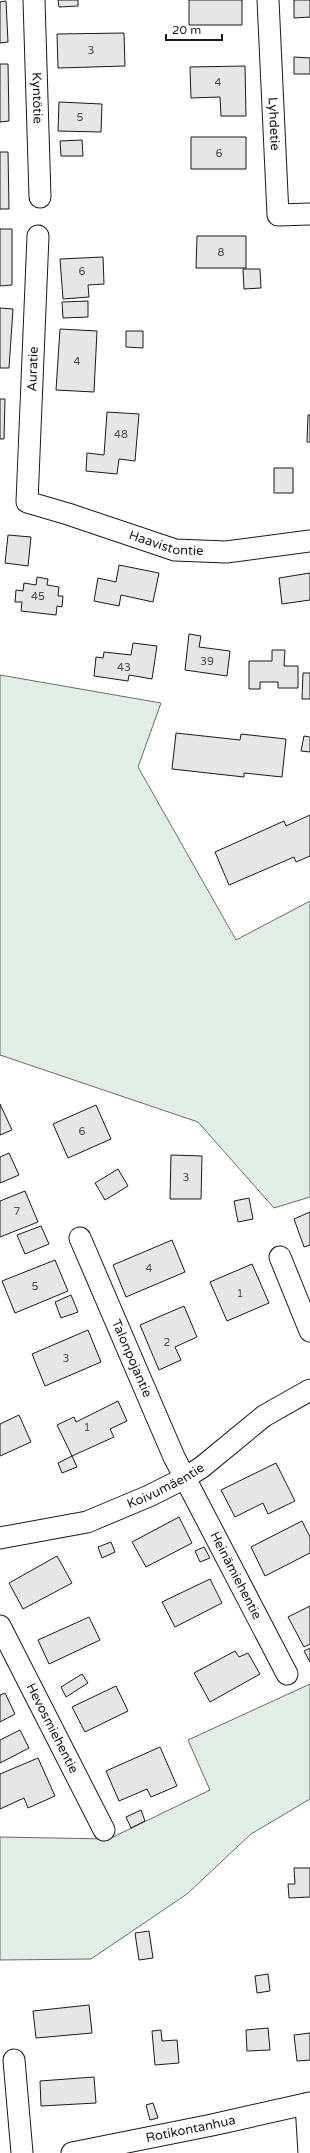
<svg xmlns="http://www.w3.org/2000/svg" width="310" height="2153" font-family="'Varela Round',sans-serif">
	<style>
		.green { fill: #e0efe3; stroke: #6a6a6a }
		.building { fill: #e6e6e6; stroke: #1a1a1a }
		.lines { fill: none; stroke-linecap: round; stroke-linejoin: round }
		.minor-casing { stroke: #1a1a1a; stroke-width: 23 }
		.minor { stroke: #fff; stroke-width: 21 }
		.labels { text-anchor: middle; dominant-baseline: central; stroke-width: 3; stroke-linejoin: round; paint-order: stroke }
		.number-label { font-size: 11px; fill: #4d4d4d }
		.street-label { font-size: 13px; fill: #1a1a1a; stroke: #fff }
	</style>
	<rect width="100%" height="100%" fill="#fff"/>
	<path class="green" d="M0,675L161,703L138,767L236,940L310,901V1197L274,1208L198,1122L0,1055Z
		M310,1684V1799L251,1834L187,1894L91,1959L0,1960V1837L109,1839L210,1790L188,1740Z"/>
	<path class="building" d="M58,0H78V6L59,7Z
		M189,0H242V25H189Z
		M294,0H310V17L294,18Z
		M6,1L8,42L0,43V2Z
		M124,33L125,66L58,68L57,34Z
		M294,57L310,58V74H294Z
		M0,64H8L9,121L0,122Z
		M245,66L246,116H221L220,97L191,98L190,67Z
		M59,102L102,104L101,132L58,131Z
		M191,137H246V169H191Z
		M82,140L83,156H61L60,141Z
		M0,152H8L9,209H0Z
		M0,229H12V285L0,286Z
		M197,236H246V268H196Z
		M103,257L104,284L88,285L89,297L63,299L60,259Z
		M243,269H260L261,288L244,289Z
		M88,301V317L63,318L62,302Z
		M0,308L13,309L9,368H0Z
		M60,329L97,331L94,392L56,390Z
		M126,331H143V348L126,347Z
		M0,399H5L4,439H0Z
		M107,412L139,414L135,461L119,459L117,474L86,471L87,453L104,455Z
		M308,415H310V442H307Z
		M274,468H293V493H274Z
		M8,535L31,537L28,566L5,563Z
		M119,565L159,573L153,602L121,595L119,606L94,601L98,578L116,582Z
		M310,573V600L282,604L279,578Z
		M37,577L48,579L47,585L59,587L58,596H63L62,607L57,606L56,615L21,611L22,602H15L16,590L23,591L24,583L36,585Z
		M189,634L201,636L199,647L230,651L227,676L185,670Z
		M133,643L157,646L152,679L129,675L128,681L94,676L96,657L103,658L104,652L131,655Z
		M272,650H285L284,666H298V688H278V682H260V689H249V661H272Z
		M303,673H310V699H302Z
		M176,733L240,740L241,734L286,739L282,777L244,773V777L172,769Z
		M304,736L310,737V752L301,751Z
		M310,815V856L296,862L294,857L229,885L215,852L284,821L286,826Z
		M0,1104L12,1130L0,1135Z
		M96,1105L111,1139L68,1158L53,1124Z
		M9,1153L19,1175L0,1183V1157Z
		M171,1155L202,1156L201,1199H170Z
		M118,1169L128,1186L105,1200L95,1183Z
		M25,1191L38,1222L0,1237V1201Z
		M249,1198L253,1219L238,1222L234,1201Z
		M310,1212V1245L304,1247L294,1219Z
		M41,1226L49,1244L25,1254L17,1235Z
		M172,1240L185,1272L126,1297L113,1265Z
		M55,1260L68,1291L15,1313L2,1281Z
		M252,1264L269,1303L227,1321L210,1282Z
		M71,1295L78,1312L61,1318L55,1302Z
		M184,1306L197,1337L175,1347L181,1360L159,1370L140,1325Z
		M88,1330L101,1362L45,1386L32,1354Z
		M118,1401L127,1421L110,1429L114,1437L72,1456L57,1425L74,1417L76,1422Z
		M19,1415L31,1442L0,1456V1424Z
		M72,1456L77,1467L62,1473L58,1463Z
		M276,1463L295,1501L268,1514L263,1503L235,1517L221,1490Z
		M179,1517L192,1543L146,1567L132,1542Z
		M302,1521L310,1537V1553L265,1576L251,1547Z
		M111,1542L115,1552L102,1558L98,1547Z
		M204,1547L210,1558L200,1562L195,1551Z
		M57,1556L72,1583L23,1609L9,1583Z
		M210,1579L222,1603L175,1627L162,1602Z
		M310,1606V1644L304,1647L288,1617Z
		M89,1617L100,1640L49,1664L38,1640Z
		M310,1648V1662L304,1651Z
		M235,1651L239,1657L248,1653L260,1674L210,1702L194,1673Z
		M82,1674L88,1683L66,1697L61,1687Z
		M116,1686L128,1711L85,1732L72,1707Z
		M5,1693L15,1714L0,1722V1695Z
		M20,1730L29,1748L0,1763V1740Z
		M160,1747L177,1786L151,1797L147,1789L119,1801L106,1771Z
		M38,1758L55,1796L28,1808L24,1798L0,1809V1774Z
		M141,1810L145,1821L131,1828L126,1817Z
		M294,1868H310V1897L289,1898L288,1884H295Z
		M149,1931L153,1958L139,1960L135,1933Z
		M268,1974L270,1991L257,1993L255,1976Z
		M89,2005L92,2033L36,2038L33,2011Z
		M268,2028L270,2050L247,2051L246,2030Z
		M161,2030L162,2041L177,2040L179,2063L155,2065L152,2031Z
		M310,2033V2060L297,2061L294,2035Z
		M94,2077L96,2103L41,2106L40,2081Z
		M153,2103L158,2118L150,2120L146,2105Z"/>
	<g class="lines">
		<g class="minor-casing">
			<g id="minor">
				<path id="s1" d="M34,0L40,197"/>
				<path id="s2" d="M268,0L278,215L310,214"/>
				<path id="s3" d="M38,236L27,502L68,514L175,550L226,552L310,541"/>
				<path id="s4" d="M80,1238L174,1457L287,1674"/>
				<path d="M280,1257L310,1331"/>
				<path id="s5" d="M0,1538L87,1522L149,1496L185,1478L202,1467L264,1416L310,1390"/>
				<path id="s6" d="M0,1626L104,1830"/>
				<path d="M14,2060L22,2153"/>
				<path d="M306,2104L309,2153"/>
				<path id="s7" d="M72,2153L212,2125L310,2103"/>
			</g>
		</g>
		<use href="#minor" class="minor"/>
	</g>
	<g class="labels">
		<g class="number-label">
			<text x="91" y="50">3</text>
			<text x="218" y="82">4</text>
			<text x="80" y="117">5</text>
			<text x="219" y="153">6</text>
			<text x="221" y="252">8</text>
			<text x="82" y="271">6</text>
			<text x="77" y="361">4</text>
			<text x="121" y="434">48</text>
			<text x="38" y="596">45</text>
			<text x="207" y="661">39</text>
			<text x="124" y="667">43</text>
			<text x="82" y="1131">6</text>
			<text x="186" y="1177">3</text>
			<text x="17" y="1211">7</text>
			<text x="149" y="1268">4</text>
			<text x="35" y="1286">5</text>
			<text x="240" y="1293">1</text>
			<text x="167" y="1342">2</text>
			<text x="66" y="1358">3</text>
			<text x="87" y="1427">1</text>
		</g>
		<g class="street-label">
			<text stroke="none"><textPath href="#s1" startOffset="98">Kyntötie</textPath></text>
			<text stroke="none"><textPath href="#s2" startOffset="124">Lyhdetie</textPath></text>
			<text transform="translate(33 369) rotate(-88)">Auratie</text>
			<text stroke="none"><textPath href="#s3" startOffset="412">Haavistontie</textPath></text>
			<text stroke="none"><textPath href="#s4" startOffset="131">Talonpojantie</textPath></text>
			<text stroke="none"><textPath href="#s5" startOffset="175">Koivumäentie</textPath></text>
			<text stroke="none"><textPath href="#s4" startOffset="372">Heinämiehentie</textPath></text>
			<text stroke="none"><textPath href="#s6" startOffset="115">Hevosmiehentie</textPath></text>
			<text stroke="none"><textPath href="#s7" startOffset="121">Rotikontanhua</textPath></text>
		</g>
	</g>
	<path d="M166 34v6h56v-6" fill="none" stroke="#1a1a1a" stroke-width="2"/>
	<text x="172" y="34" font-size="12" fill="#1a1a1a" stroke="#ffffff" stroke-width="3" paint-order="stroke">20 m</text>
</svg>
